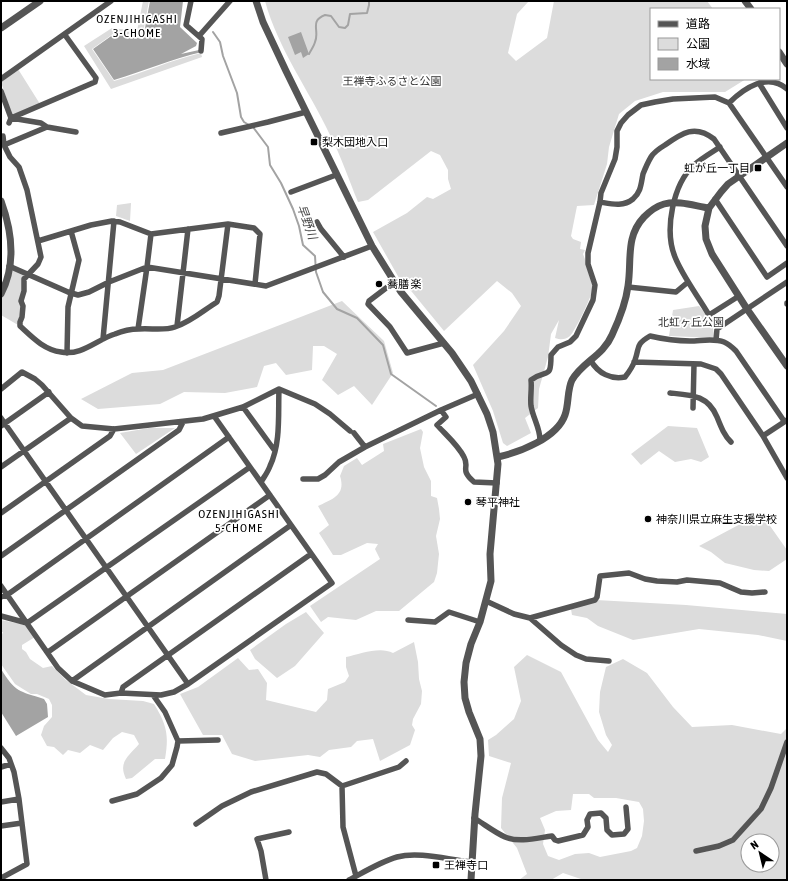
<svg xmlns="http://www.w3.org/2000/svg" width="788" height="881" font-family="'Asap Condensed','Noto Sans JP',sans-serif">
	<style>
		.green { fill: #dcdcdc; fill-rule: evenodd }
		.water { fill: #a3a3a3 }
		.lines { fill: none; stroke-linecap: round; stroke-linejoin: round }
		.stream { stroke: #a3a3a3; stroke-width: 2 }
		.minor { stroke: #555; stroke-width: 5.5 }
		.tertiary { stroke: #555; stroke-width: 7 }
		.poi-dot { fill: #000; stroke: #fff; stroke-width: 1.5 }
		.labels { text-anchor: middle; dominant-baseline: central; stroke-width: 3.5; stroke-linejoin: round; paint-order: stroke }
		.park-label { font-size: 11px; fill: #333; stroke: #fff }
		.poi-label { font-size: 11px; fill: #000; stroke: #fff; text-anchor: start }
		.neighbourhood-label { font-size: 12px; letter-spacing: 1px; fill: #000; stroke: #fff }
		.water-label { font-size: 12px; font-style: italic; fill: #444; stroke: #fff }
	</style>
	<rect width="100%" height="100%" fill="#fff"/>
	<path class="green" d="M143,1H149L142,38L113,34L92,49L114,81C143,73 171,60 201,53L202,57L111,89L84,46L112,28L137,31Z
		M265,1H529L517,14L508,53L516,61L547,38L554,1H707L713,9H651V79H746L725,92H663L635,101L619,114L609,147L607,164L594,205L577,206L571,236L573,239L581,242L580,249L585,250L583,254C587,265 594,279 592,291C591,298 575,331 570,336C565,340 561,340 555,338L559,320L551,334L548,357L539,389L538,408L525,418L531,433L507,446L503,443L493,411L473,365L504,331L521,306L512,293L497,281L444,331L412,292L399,278L373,232L407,213L427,197L433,199L451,189L448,179V170L440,155L431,151L368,200L358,202C349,180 341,156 330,135C309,90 278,49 265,1Z
		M18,69L40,104L12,115L1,82Z
		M131,203L130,221L116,216L117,205Z
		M10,268L27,274L18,325L1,315V296Z
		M342,301L384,341L393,373L372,405L354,386L338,395L322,380L337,354L324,346H313L312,370L286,375L276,363L264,366L257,387L225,393L184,392L160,404L98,409L81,399L132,373L163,370Z
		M699,306C709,318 714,322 714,338L669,336L673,310Z
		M668,426L697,428L709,457L701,462L691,459L675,462L659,451L641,465L631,454Z
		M149,428H175L136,454L120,433Z
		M421,429L423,432L420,448L424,467L431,481V496L437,498L439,509L440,519L436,536L439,554L437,573L434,582L399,611H376L356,620L328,617L321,622L310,606L380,559L375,549L378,544L367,543L341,555H333L319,533L329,525L318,506C333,499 346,495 340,476L344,466L357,458L362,465L384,451L383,444Z
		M761,513L787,550V559L769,571L754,570L725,563L711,552L699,546Z
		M596,600L686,605L787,614V641L758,635L699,629L633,640L598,626L587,618L572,615L571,609Z
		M306,612L324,633L295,666L277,678L255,659L250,650L286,624Z
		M1,620L26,625L35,637L22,645V649L26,652L30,659L43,668L52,666L66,680L86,695L109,699L143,701L154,704C167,725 169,735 165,759H155L132,778L126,779C118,762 128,757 139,744L134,735L122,732L113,738L103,750L90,745L80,753L68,750L63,755L54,747L47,746L41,735L44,726L52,717V705L49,699L37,694H31L15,684L1,664V637L3,632H1Z
		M414,642L418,662L419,679L422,691L421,704L413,719L412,725L415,730L410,745L380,761L373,739L357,741L351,747L329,750L320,757L308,755L255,761L232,754L222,735H203L180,694L198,687L238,658L249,670L258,669L267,683L266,700L316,712L327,700L328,689L345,682L349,676L346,667V657C360,654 380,646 393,653Z
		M527,655L561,672L598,740L608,752L612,745L606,735L599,712L600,692L606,667L623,659L647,673L673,707L692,727L732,725L781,734L787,728V880H705L704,879L703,880H584L563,873L551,880H519L527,874L517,848L501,828L502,798L511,763L489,756L488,740L496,735L514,719L521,701L514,667ZM573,794H589L594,798H616L639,802L643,809L644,821L642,836L637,848L631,851L600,857L589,853L575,854L559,860L548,856L543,844L545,830L540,818L556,811L571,810ZM748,841H772V865H748Z"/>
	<path class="water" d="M150,1H183L180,27L197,43L196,46L181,54L199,50L202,52C172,59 144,71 114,80L93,49L114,34L143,39Z
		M301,32L309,54L303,58L301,52L295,55L288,37Z
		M1,669C15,692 19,691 44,699L47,704L48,717L16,736L1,712Z"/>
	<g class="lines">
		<path class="stream" d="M213,32L220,42L223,56L237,93L241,117L244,122L249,125
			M309,54C311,50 314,46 315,42C320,31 309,21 325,15L331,16L339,27L345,28L348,25L350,14L367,13L369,5V1
			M253,127L268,147L270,165L281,183L293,209L299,226L303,245L315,256L316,272L323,292L337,309L357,318L383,345L391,374L436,406"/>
		<path class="minor" d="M191,1L186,25L202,39L201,51
			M199,36L230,1
			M1,79L111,1
			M759,83L787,128
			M1,91L11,118L9,123
			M729,103C744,88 768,72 787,89
			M11,118L95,82L96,78L65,35
			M11,118L41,123L47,127
			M221,133L268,122L306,112
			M3,136L4,145L10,157L19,167L27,190L41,257L38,264L24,279V291L21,301L23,306L22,317L20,322V326C32,337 44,350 61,352C82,356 96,340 115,334C122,331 131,329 139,329C151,328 164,331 175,327C191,322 204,310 217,302L219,296L228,224
			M4,145L47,127L76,132
			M720,147C711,153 702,158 694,165C673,184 664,230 675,257C683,277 698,296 709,315L739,296
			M291,192L336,175
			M715,199L767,277L787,263
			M600,202C612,204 623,207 633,199C641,192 641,184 643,174C645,169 648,162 651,157C654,152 660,148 665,145C682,133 695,124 714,139L787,246
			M317,222L321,229L344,257
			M38,241L91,225L112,221L120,222L151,234L228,224L254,228L260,234L255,284
			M9,266L68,292L78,295L89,292L109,282L147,267L266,286L372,246
			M394,282L369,301L368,304L390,327L407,353L444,343
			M628,287L676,292L688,282
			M787,303V304
			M177,326L188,229
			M138,329L147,267L151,234
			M103,339L114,221
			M716,340L717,329L787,282
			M67,353L68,307L79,260L71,231
			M591,361C598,373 611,380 625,377C629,372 633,366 635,360C640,346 635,345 650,336C663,339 677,341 690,341C701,341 714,338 724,342C729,344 733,348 736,351L784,421
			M634,362L701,364L716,369L721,374L763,436L787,478
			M1,389L22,372L35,379L42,385L71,418L82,426L114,429L203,419L243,407L279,389L315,404L330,414L350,431
			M670,393C691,395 708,395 717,417C721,427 724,435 731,442
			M243,407L275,451
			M693,408L694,364
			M441,410L446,417L437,425C446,435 458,445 464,457C470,468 459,469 474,482L497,483
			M1,418L188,684
			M1,426L49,392
			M354,433L365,447
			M763,436L787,420
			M540,440C540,428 533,418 531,406C530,397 532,389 531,380C547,368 551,381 551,355L558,347L570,342L576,336L593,300L595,285L588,264V253L600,202L601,193L615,159L617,147V131L621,123L628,115L641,105L655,102L673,99L715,97L729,103L787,187
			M1,467L71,418
			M303,479H318L325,475L339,462L365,447L441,410L478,394
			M261,482C264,477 268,472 270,466C281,443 278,414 279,389
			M1,513L110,436L114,429
			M1,556L179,430L183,422
			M1,586L58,668L72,681L105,695L121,693L161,695L174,692L188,684L332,583L214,416
			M1,597L7,595L229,437
			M486,601L514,614L530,618L561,645L576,655L586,659L609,661
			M1,616L27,623
			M530,618L595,600L597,597L600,576L629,573L645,579L657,581L677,582L687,580L720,583L741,592L752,593L765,592
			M408,620L435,622L449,612L480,622
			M27,623L250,467
			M48,652L270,495
			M72,681L291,525
			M121,693L123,687L311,554
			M153,695L165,712L178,741L218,740
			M1,748L9,758L14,772L19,799L27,864L1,878
			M1,767L11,764
			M342,786L343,827L356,876
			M112,801L137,794L161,778L172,765L177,747L178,741
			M1,802L19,799
			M474,818C484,824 494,832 505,837C519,843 537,838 552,836L555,840L558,841L583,835L588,827L587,820L590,814L601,813L606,818L607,830L612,835L624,834L628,829L626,807
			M196,824L222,806L251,792L317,772L326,774L342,786L399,767L406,761
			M1,826L22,823
			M696,851L719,846L733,840L761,809L771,788L787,742
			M266,880L261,851L257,839L289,832
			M349,880C364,872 380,862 397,857C419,851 449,860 471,862"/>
		<path class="tertiary" d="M256,1L263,22L286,71L372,246L392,278L401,292L452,353L471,381L487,414L493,432L498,464L490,554L491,581L480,622L471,644L466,663L464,682L465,698L469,712L480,739L481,756L475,814L471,880
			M745,1L751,9
			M1,28L40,1
			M779,52L787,64
			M1,201C12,231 16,265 1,294
			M709,208L705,226L706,239L712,254L747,309L787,366
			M498,457C520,452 557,438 565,415C569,404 567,390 572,380C582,362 603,356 612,335C619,320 626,302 628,286C632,261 625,237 644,217C649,212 657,206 664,204C679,200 695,206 709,208L721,192L728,184L787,143"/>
	</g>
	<g class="poi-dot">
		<rect x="310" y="138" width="8" height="8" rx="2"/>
		<rect x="754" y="164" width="8" height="8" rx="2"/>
		<circle cx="379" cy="284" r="4"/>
		<circle cx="468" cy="502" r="4"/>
		<circle cx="648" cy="519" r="4"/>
		<rect x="432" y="861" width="8" height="8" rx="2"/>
	</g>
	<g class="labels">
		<g class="park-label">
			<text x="392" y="81">王禅寺ふるさと公園</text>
			<text x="691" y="322">北虹ヶ丘公園</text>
		</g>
		<g class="poi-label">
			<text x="322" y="142">梨木団地入口</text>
			<text x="750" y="168" text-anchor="end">虹が丘一丁目</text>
			<text x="387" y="284">蕎膳 楽</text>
			<text x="476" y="502">琴平神社</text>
			<text x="656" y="519">神奈川県立麻生支援学校</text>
			<text x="444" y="865">王禅寺口</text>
		</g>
		<g class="neighbourhood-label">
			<text x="137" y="19">OZENJIHIGASHI<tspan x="137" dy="14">3-CHOME</tspan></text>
			<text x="239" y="514">OZENJIHIGASHI<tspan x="239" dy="14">5-CHOME</tspan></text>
		</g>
		<g class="water-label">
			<text transform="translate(307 222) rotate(70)">早野川</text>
		</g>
	</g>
	<rect width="788" height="881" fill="none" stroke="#000000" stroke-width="4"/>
	<rect x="650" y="8" width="130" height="72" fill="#ffffff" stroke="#999999"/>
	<rect x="658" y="21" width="20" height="6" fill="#555555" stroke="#999999"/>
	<text x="686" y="28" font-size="12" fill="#000000">道路</text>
	<rect x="658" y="38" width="20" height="12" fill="#dcdcdc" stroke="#999999"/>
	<text x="686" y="48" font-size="12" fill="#000000">公園</text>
	<rect x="658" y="58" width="20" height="12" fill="#a3a3a3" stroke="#999999"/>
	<text x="686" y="68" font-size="12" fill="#000000">水域</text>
	<g transform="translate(760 853) rotate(325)"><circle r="19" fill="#ffffff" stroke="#999999"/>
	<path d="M0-3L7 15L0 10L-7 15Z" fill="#000000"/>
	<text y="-6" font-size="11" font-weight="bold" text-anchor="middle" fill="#000000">N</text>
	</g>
</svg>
